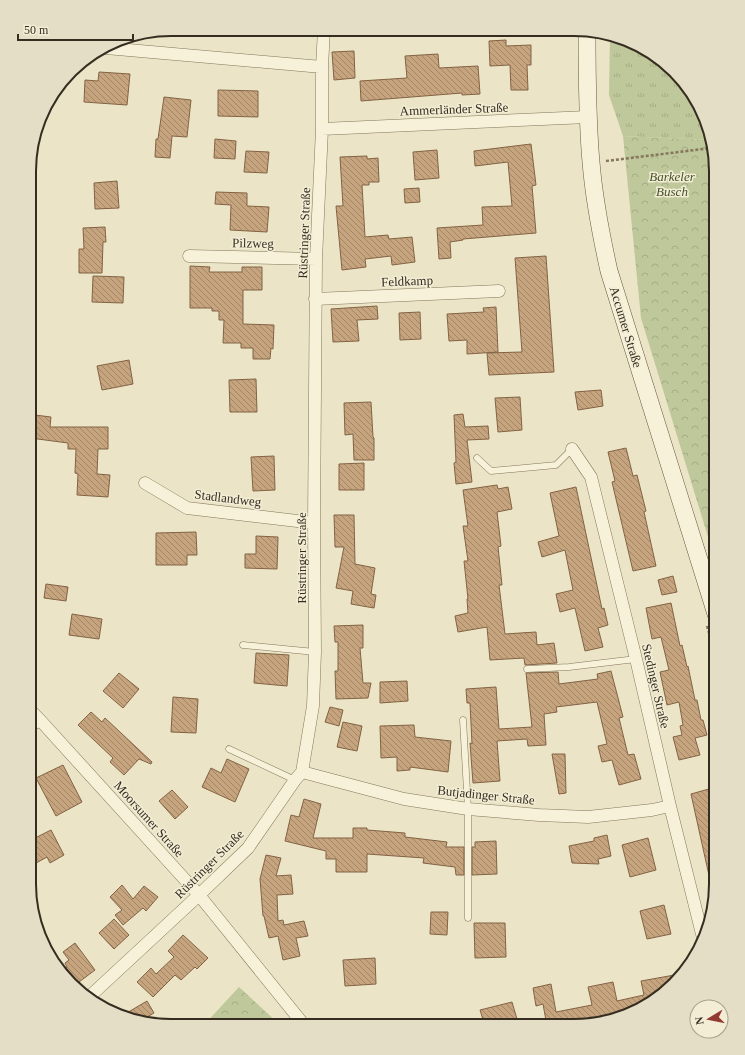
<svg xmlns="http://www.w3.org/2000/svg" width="745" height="1055" font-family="Georgia,serif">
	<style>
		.grass { fill: url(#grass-tufts) }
		.forest { fill: url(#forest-crowns) }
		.building { fill: url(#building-back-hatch); stroke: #826344 }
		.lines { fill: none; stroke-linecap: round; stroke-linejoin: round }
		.lane-casing { stroke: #85765d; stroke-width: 7 }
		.street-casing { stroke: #85765d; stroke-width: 13 }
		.secondary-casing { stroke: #675840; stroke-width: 18 }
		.path { stroke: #85765d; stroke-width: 2.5; stroke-dasharray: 3 2; stroke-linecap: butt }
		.lane { stroke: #f6f1d8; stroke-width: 6 }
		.street { stroke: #f6f1d8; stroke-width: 12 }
		.secondary { stroke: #f6f1d8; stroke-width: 17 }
		.labels { text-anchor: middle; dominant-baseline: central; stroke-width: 3; stroke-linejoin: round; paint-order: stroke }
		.street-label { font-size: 13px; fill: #362d20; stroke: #f3edd5 }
		.park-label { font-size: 13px; font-style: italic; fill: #425128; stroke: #f3edd5 }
		.rim { fill: none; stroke: #362d20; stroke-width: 2 }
	</style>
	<defs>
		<pattern id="grass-tufts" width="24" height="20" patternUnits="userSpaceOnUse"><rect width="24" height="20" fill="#bec89a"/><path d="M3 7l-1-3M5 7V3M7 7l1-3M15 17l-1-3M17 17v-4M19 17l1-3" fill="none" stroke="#a4ac84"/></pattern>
		<pattern id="forest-crowns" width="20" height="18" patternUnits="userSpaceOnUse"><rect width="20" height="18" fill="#bec89a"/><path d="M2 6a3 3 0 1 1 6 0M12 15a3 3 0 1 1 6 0" fill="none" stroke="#a4ac84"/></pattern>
		<pattern id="building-back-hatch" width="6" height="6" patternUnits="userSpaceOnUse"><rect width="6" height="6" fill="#c6a47e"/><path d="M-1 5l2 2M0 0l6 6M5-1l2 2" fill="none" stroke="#a28667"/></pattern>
	</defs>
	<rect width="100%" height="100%" fill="#ebe4c6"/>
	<path class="grass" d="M610,37L660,58L701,108L709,140L623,136L609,95Z"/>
	<path class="forest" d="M623,136L709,140L716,170V563L641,318Z
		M239,987L280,1025H204Z"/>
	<path class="building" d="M506,40V46L531,45V65H527L528,90H511L510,65L490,66L489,41Z
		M354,51L355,78L334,80L332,52Z
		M438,54L439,68L478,66L480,94L462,95V93L361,101L360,81L407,78L405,56Z
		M99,72L130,74L127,105L84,102L85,80L98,81Z
		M218,90L258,91V117L218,116Z
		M164,97L191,100L187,137L172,136L170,158L155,157L156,139H158Z
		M215,139L236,141L235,159L214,158Z
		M531,144L536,185L532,186L536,233L463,239V240L450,242L451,258L439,259L437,228L483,225L482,207L512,206L508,162L475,166L474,151Z
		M437,150L439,178L415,180L413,152Z
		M246,151L269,152L267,173L244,172Z
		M367,156V159L378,158L379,182H369V185H362L365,237L388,235L389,239L412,237L415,262L392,265L391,256L365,259L366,267L342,270L336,206H343L340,157Z
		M117,181L119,208L95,209L94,183Z
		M419,188L420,202L405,203L404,189Z
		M216,192L247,193V206L269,207L267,232L230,230L231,205L215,204Z
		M105,227L106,242H103L102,273H79V249H84L83,228Z
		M546,256L554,372L489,375L487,353L522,352L515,258Z
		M190,266L210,267L209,272H242V267H262V290H243V324L274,325L273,349L271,348L270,359H253V348H241V343H223L224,320H219V311H212V308H190Z
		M93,276L124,277L123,303L92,302Z
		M377,306L378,319L357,320L359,341L333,342L331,309Z
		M496,307L498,352L467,354V340L449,341L447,314L484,312L483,308Z
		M420,312L421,339L400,340L399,313Z
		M129,360L133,384L102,390L97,366Z
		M256,379L257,412H230L229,380Z
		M601,390L603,406L578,410L575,392Z
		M520,397L522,430L498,432L495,398Z
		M371,402L373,437L374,438V460H354L353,434L345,435L344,403Z
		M463,414L465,427L488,426L489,439L467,440L472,482L456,484L454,463L456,462L454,415Z
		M35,415L51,417L50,427H108V449H98L97,474L110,475L108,497L77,495L78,474L75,473L76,449H68V443L30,438V420H34Z
		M626,448L633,476L637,475L646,511L644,512L656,566L633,571L612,482L615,481L608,452Z
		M274,456L275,490L253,491L251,457Z
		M364,463V490H339V464Z
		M497,485L498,489L508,487L512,509L497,512L501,546L498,547L502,585H499L505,634L536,632L537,645L554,643L557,663L525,665L524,658L490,660L487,627L458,632L455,616L468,613L467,599H468L464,561H468L463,526H468L463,490Z
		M576,487L602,609L604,608L608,625L598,628L603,647L585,651L575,608L560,612L556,594L573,590L565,550L542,557L538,542L559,536L550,493Z
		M334,515H354L355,564L375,568L371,594L376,595L374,608L351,604L353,591L336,588L344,547H335Z
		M196,532L197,555H187V565H156V533Z
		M256,536L278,537L277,569L245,568V554H256Z
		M673,576L677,592L662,595L658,580Z
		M46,584L68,587L66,601L44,598Z
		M671,603L680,646L682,645L687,667L688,666L695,700H697L701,720H703L707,735L695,738L700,755L679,760L673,737L682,735L680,726L683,725L679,702L667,705L660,672L669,670L661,637L652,639L646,608Z
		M72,614L102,619L99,639L69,635Z
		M363,625V648H360L363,683H371L368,698L336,699L335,671H338V642H335L334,626Z
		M256,653L289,655L287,686L254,683Z
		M611,671L623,717L619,718L628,755L634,754L641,779L619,785L612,760L602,762L598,746L607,744L597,702L556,707L557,712L544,714L546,745L528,746L527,739L497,741L500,781L473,783L470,743L472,744L470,703H467L466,689L496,687L499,729L532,727L526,673L558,672L559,684L598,679L597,674Z
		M119,673L139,689L123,708L103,691Z
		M407,681L408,701L380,703V682Z
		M173,697L198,699L196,733L171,732Z
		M330,707L343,710L339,726L325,722Z
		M91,712L102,722L105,718L152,762L151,764L139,759L124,775L110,762L113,758L78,725Z
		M343,722L362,726L357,751L337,747Z
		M414,725L415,737L451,741L448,772L410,767V770L397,771V757L381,758L380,726Z
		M552,754H565L566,793L559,794Z
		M227,759L249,769L235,802L202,787L211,768L221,773Z
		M63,765L82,802L56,816L36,778Z
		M716,787V879L710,880L691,794Z
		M172,790L188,807L175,819L159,801Z
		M304,799L321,804L313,838H353V828H367V830L405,833V837L447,842L446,847H464V875H456L455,867L423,863L424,858L367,854V872H336V859H326V851L285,841L291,815L299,817Z
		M51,830L64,855L50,863L47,857L29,867V841Z
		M607,835L611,856L598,859L599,864L572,863L569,846L594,841V838Z
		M648,838L656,870L630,877L622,845Z
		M496,841L497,874L472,875V847H475V842Z
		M266,855L281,858L276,876L291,875L293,894L277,895L278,921L283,920L284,925L304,921L308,936L296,938L300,956L283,960L278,936L269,938L264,916H263L260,879Z
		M122,885L133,899L144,886L158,897L146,911L143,908L123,925L115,915L122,910L110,897Z
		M664,905L671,934L647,939L640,911Z
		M431,912H448L447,935L430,934Z
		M114,919L129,935L114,949L99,933Z
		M474,923H505L506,957L475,958Z
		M183,935L208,958L197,969L195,967L181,980L175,975L153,997L137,982L151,968L156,974L174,957L168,951Z
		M75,943L95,970L75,985L62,970L67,967L65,963L69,960L63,952Z
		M375,958L376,984L345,986L343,960Z
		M680,974L637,1012L575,1026H547L543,1004L536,1006L533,988L551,984L556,1012L592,1005L588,987L613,982L617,1001L644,995L641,981Z
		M147,1001L154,1013L142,1020L125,1014Z
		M512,1002L519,1026H485L480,1010Z"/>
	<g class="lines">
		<g class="lane-casing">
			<path id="lane" d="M477,458L491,471L556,465L572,449
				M243,645L315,652
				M527,669L569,667L636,659
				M463,720L468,809V918
				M229,749L295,780"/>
		</g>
		<g class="street-casing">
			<path id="street" d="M106,48L322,67
				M322,129L588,117
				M189,256L316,259
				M315,299L499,291
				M572,449L591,477L636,659L670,806L702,934
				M145,483L187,508L314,523
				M29,709L40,720L199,895L304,1025
				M29,726L40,720
				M302,772L404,799L468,809L539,815L588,817L652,810L670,806
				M88,998L199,895L248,848L295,780L302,772L313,706L315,652L314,523L316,259L322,129V67L324,29"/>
		</g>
		<g class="secondary-casing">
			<path id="secondary" d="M587,30C587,74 587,118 591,162C594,199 601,235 609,271L716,614"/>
		</g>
		<path class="path" d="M606,161L711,148
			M707,626L716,656"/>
		<use href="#lane" class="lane"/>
		<use href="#street" class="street"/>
		<use href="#secondary" class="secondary"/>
	</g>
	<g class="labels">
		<g class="street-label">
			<text transform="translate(454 109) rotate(-2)">Ammerländer Straße</text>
			<text transform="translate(304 233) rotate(-88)">Rüstringer Straße</text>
			<text transform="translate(253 243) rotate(1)">Pilzweg</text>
			<text transform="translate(407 281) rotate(-2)">Feldkamp</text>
			<text transform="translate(626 327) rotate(73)">Accumer Straße</text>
			<text transform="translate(228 498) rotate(7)">Stadlandweg</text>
			<text transform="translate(301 558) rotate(-90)">Rüstringer Straße</text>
			<text transform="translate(656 686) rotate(77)">Stedinger Straße</text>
			<text transform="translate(486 795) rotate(6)">Butjadinger Straße</text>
			<text transform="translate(149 819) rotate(48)">Moorsumer Straße</text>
			<text transform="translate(209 864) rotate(-45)">Rüstringer Straße</text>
		</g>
		<g class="park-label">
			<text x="672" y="176">Barkeler<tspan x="672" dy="15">Busch</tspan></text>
		</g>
	</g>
	<path d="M0 0H745V1055H0ZM171 36H574A135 135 0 0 1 709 171V884A135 135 0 0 1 574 1019H171A135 135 0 0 1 36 884V171A135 135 0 0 1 171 36Z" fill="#e4dec7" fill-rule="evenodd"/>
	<path class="rim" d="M171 36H574A135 135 0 0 1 709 171V884A135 135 0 0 1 574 1019H171A135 135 0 0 1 36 884V171A135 135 0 0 1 171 36Z"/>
	<g transform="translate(709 1019) rotate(260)"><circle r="19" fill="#f3edd5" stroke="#a7a08d"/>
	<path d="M0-3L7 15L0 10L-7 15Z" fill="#903a31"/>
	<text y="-6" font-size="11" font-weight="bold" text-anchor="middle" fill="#362d20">N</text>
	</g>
	<path d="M18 34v6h115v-6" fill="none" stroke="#362d20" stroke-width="2"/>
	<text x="24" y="34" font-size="12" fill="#362d20" stroke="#f3edd5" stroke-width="3" paint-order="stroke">50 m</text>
</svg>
